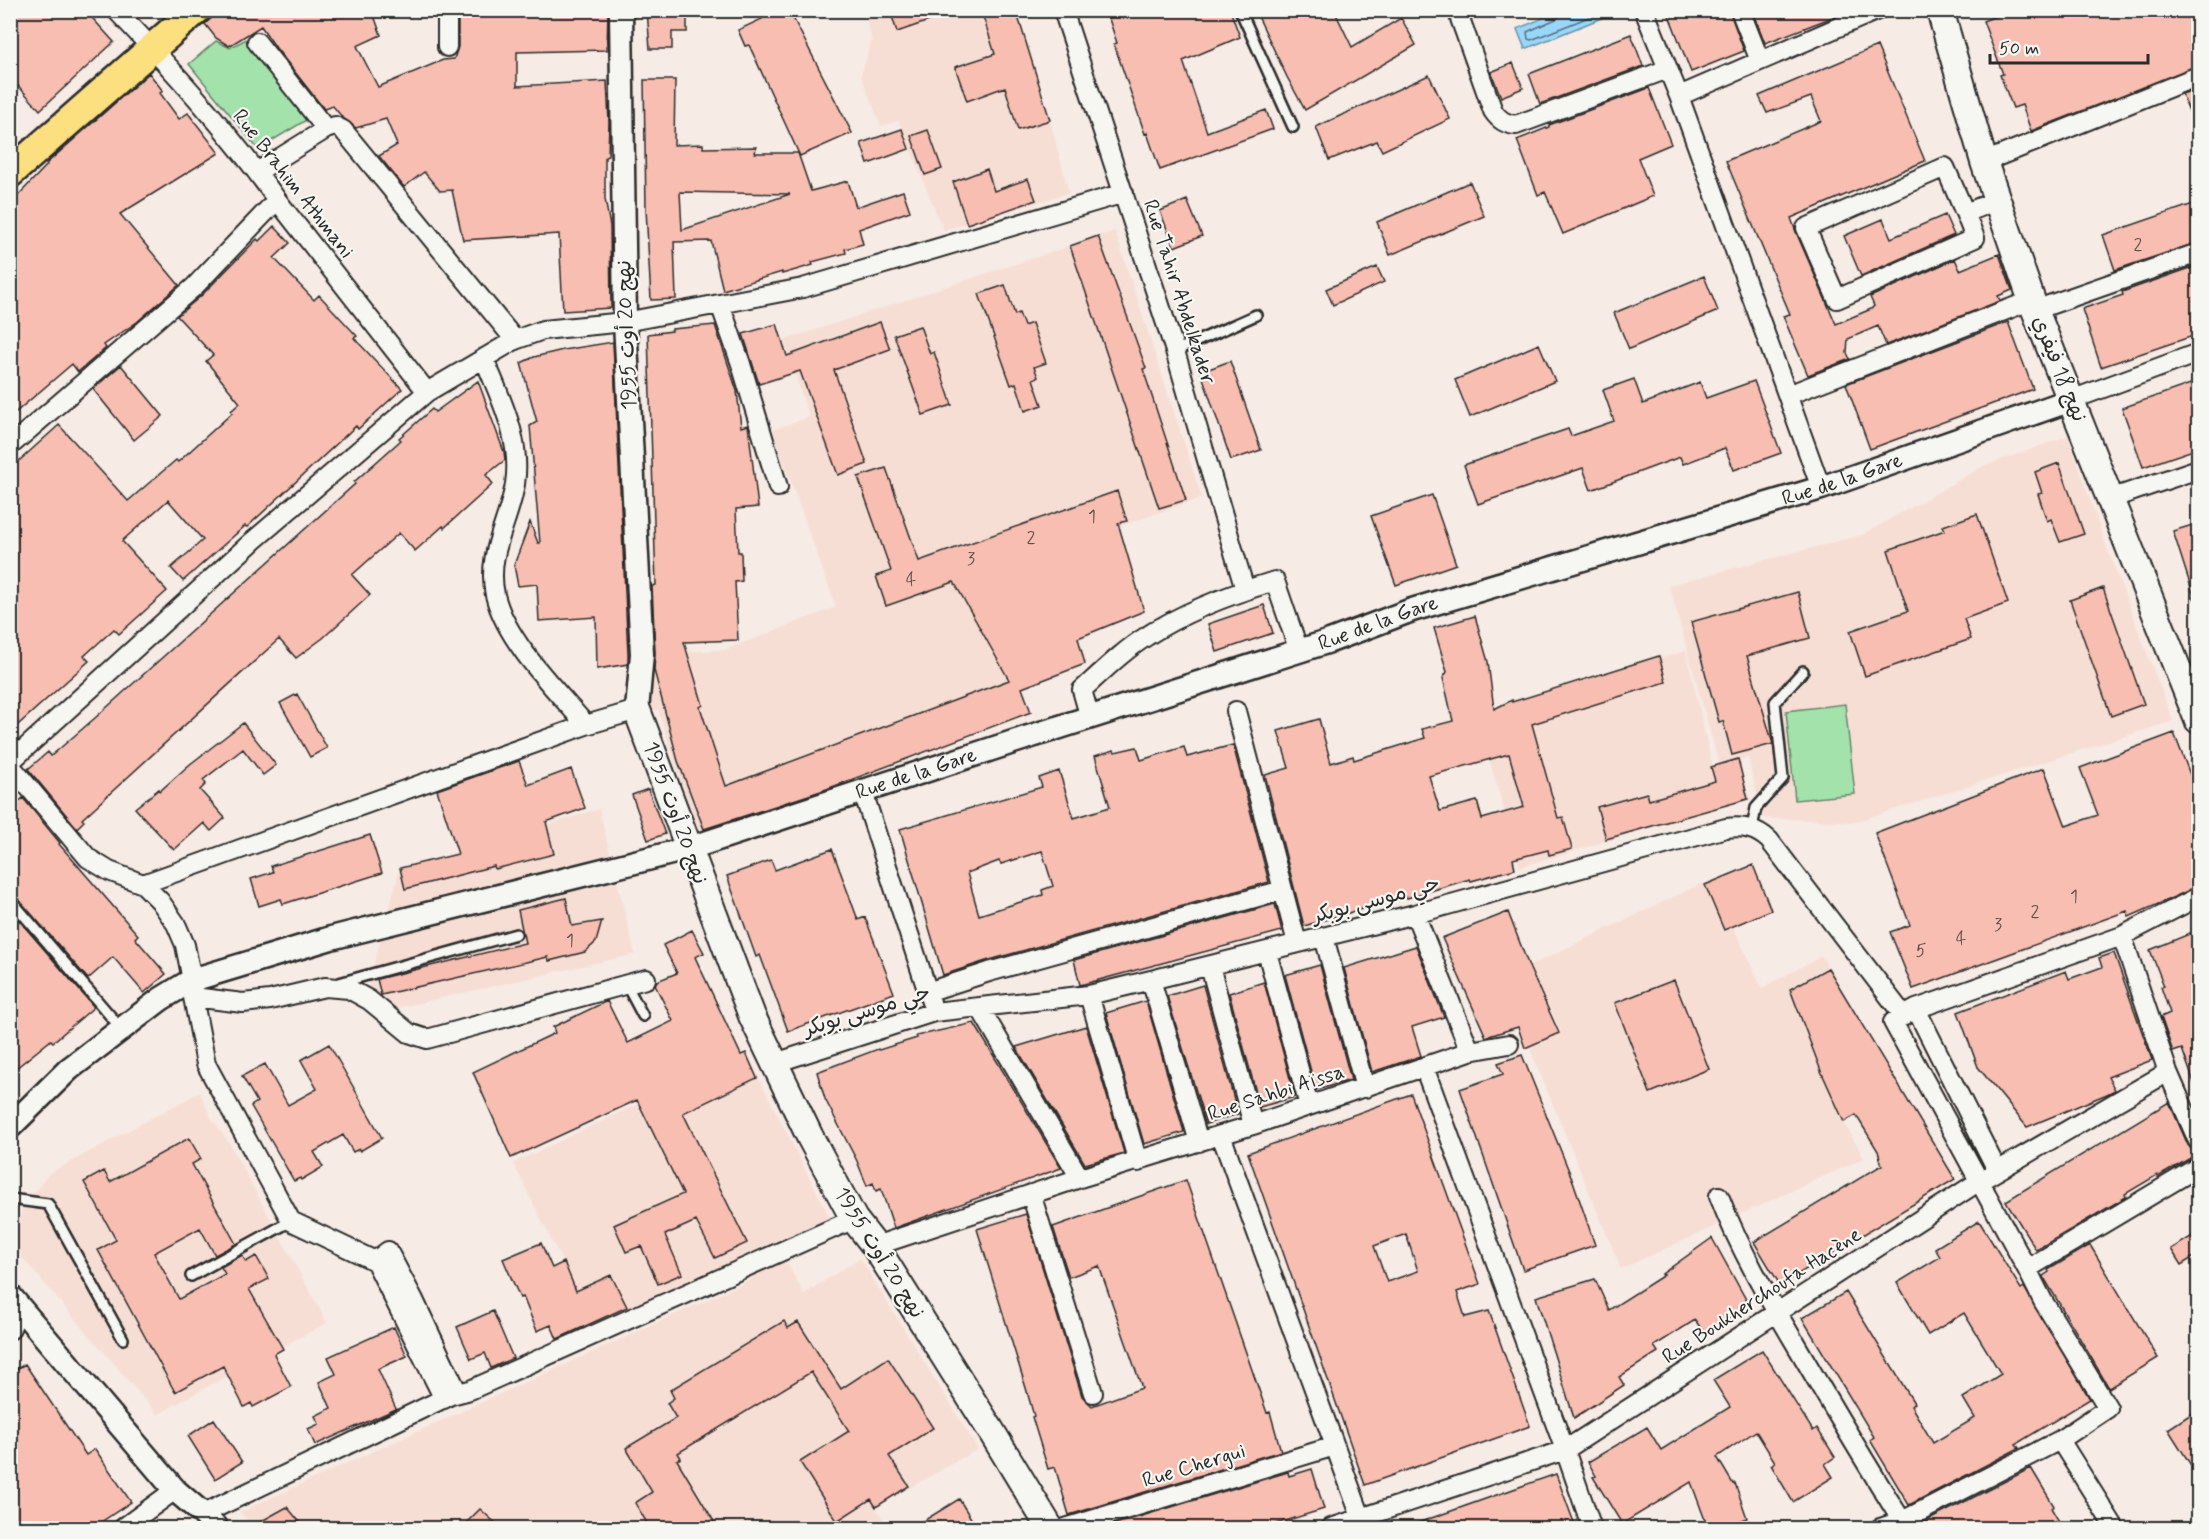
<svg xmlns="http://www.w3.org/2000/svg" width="2209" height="1539" font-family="Mynerve,'Playpen Sans Arabic',sans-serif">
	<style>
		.built { fill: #f7ded5 }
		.green { fill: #a3e2ab; stroke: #67866b; stroke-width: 1.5 }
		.water { fill: #99d7fa; stroke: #6d92a7; stroke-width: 1.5 }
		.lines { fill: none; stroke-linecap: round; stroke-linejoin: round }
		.shore { stroke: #57707e; stroke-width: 1.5 }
		.building { fill: #f8beb1; stroke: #2b2b2b; stroke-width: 1.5; fill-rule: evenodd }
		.service-casing { stroke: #2b2b2b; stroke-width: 14 }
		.minor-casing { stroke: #2b2b2b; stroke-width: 22 }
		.tertiary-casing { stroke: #2b2b2b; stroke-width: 27 }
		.secondary-casing { stroke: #2b2b2b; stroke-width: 30 }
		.primary-casing { stroke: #2b2b2b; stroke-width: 33 }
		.service { stroke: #f6f6f2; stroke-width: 9 }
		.minor { stroke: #f6f6f2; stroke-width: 18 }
		.tertiary { stroke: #f6f6f2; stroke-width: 22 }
		.secondary { stroke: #f6f6f2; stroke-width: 26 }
		.primary { stroke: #fce080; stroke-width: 28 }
		.labels { text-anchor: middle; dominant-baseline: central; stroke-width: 4.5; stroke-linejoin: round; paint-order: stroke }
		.number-label { font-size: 18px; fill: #5e504c }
		.street-label { font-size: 21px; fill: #2b2b2b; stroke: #f6f6f2 }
	</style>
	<rect width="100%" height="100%" fill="#f6ebe5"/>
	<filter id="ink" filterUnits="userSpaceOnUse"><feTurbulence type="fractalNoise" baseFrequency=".0167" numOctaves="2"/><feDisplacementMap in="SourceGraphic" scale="12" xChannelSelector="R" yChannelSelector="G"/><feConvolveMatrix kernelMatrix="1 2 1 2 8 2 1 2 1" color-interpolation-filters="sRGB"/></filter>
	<g filter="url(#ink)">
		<path class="built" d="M864,11H981L1018,129L1050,120L1069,193L943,230L899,121L881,126L861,76L872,40Z
			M1115,231L1202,498L955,583L1026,705L697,831L658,710H637L642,654L725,650L836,607L772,430L809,417L784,340Z
			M2068,436L2103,537L2173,721L1855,822L1763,818L1748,758L1719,764L1669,585L1862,535L1984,466Z
			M1686,651L1722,807L1520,867L1477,716L1512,700Z
			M599,809L635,954L388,1010L368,986L400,869Z
			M1703,883L1724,930L1733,927L1762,988L1822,956L1828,968L1790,989L1844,1122L1864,1158L1621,1269L1529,1047L1561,1032L1529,966Z
			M746,1053L834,1226L596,1329L513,1163Z
			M200,1092L210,1116L228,1141L327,1323L190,1396L158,1415L24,1260L17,1250L16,1233L23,1205L50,1173Z
			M784,1258L804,1294L860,1258L978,1449L876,1507L889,1528H254L240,1512L740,1285Z"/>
		<path class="green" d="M248,38L308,119L258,149L189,64L216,41L230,48Z
			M1845,704L1855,794L1795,800L1786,711Z"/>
		<path class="water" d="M1562,10L1601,11L1604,17L1525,49L1517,29Z"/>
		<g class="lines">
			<path class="shore" d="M1561,10L1558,18L1527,32L1528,39L1531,40L1594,15L1596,10"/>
		</g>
		<path class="building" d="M10,10H85L114,42L40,110L10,77Z
			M221,10H372L381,35L357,46L378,87L443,60L454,59L458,47V14L502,13V10H608L607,50L517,52V86L607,81L609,122L608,156L605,157V199L610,226L611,308L563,311L559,234L463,240L452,190L440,191L424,172L404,187L379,156L397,145L386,119L356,128L342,117L333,106L324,109L276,48L261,26L229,46L216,38L205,24Z
			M647,10H687V32H672V49H650Z
			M758,10H789L852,133L800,156L749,45L745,46L738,30L762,19Z
			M890,10H951L952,13L897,32Z
			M981,10H1016L1050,120L1018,130L1005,87L967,101L955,67L995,54Z
			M1106,10H1230L1240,37L1183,61L1207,132L1266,110L1273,129L1160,170L1147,133L1145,134L1114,44L1117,43Z
			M1255,10H1334L1352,47L1401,18L1416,45L1305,110L1287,77Z
			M1667,10H1729L1744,51L1691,72Z
			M1752,10H1845L1846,12L1765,43Z
			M2012,10H2199V65L2031,131L2022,105L2013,108L2000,75L2003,74L1983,21Z
			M1631,34L1643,66L1540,104L1529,74Z
			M1877,46L1925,161L1791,218L1796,232L1836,324L1871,309L1874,306L1870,297L1955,259L1960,270L1999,254L2012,290L1998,296L2000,301L1886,345L1878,326L1848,339L1847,353L1850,359L1808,375L1783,316L1790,314L1726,161L1821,121L1811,97L1767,113L1759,96Z
			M1513,63L1523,88L1501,97L1491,72Z
			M149,73L163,91L160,93L179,119L188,113L219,153L120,214L179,285L137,322L104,345L106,348L78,372L72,364L10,417V204L47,165L46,164Z
			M1429,75L1450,119L1382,151L1377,141L1329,160L1316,127Z
			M644,80H675L674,145L703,144V148L756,147L755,153H798L811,191L848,181L856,207L903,191L910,211L859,229L863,244L845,249L846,253L812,262L813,265L782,274V272L723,290L711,241L674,242L676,299L651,300L646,209ZM680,192L790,194L682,230Z
			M1649,88L1671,144L1638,158L1653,196L1563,234L1545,192L1538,195L1517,140L1549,127V125Z
			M2199,88V133H2198L2182,94Z
			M902,129L909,149L868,164L861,143Z
			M928,130L942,169L925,175L911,136Z
			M987,169L994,191L1028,179L1036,200L967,224L953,182Z
			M1470,182L1484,216L1390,255L1377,222Z
			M1187,200L1202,236L1174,247L1160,211Z
			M2199,202V242L2115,270L2103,235Z
			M1945,215L1954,235L1861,276L1844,236L1883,219L1891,238Z
			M274,226L290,243L274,258L314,300L319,295L357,336L354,338L402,389L358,429L356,426L247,527L245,526L183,581L171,568L203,540L168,500L122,541L167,591L119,634L114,629L84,656L89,661L10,732V469L59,425L128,501L176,460L178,462L232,413L231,411L240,403L206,361L213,355L177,316L202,295L257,239L259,241Z
			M1098,236L1146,368L1143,369L1186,500L1159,508L1070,246Z
			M2199,265V334L2101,367L2082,309L2123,295L2122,292Z
			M1377,267L1384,282L1333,305L1326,289Z
			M1704,276L1718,311L1629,349L1614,313Z
			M1005,285L1015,315L1019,313L1024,326L1032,323L1046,363L1034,367L1038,377L1033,379L1042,405L1025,411L1016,383L1011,385L979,294Z
			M880,322L890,349L834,370L867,464L838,475L800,371L759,384L743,334L777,324L787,356Z
			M2008,322L2033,389L1870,449L1846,384Z
			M715,325L737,391L741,427L748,425L758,507L736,509L738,552H741L742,581L735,582L738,640L684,642L703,705L700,707L726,786L1009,680L954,582L886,606L876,576L891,571L858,477L886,468L919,561L1117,491L1127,521L1118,523L1144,611L1078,638L1085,664L1022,688L1031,712L824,790L704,829L678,761L654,670L655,653L652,586L656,585L648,334L672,331V329Z
			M920,326L930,354L934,352L952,405L923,415L894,335Z
			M613,342L628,654V664L597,669L596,617L539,621L537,584L518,586L514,565L530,522L538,543H540L530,426L537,422L521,363L534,357L563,350Z
			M1539,344L1555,381L1470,417L1455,380Z
			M1230,361L1261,450L1231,460L1201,372Z
			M121,365L163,416L134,440L93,389Z
			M1634,379L1643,404L1700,382L1706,398L1754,381L1781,453L1734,470L1725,448L1683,464L1680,457L1591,490L1583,468L1478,504L1464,465L1568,429L1571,436L1614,421L1603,390Z
			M478,381L504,452L505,460L486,475L493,484L444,528L443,526L415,551L399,533L352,575L370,595L323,638L296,658L279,639L82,819L84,821L77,828L28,769L48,752L51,756L95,718L355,484L354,482L401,440L399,438L432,409L435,412Z
			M2199,381V448L2143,467L2122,408Z
			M2059,463L2084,534L2060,542L2051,519L2047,521L2038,494L2042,493L2035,472Z
			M1432,495L1456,564L1396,585L1371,516Z
			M1977,514L2008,603L1964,619L1971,639L1865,676L1850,631L1908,611L1888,550L1945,530L1943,526Z
			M2199,523V600H2195L2173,531Z
			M2103,588L2144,704L2111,716L2070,600Z
			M1798,592L1810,638L1747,656L1773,744L1732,755L1723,721L1719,722L1691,622Z
			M1264,605L1273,633L1217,652L1208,624Z
			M1475,616L1488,662L1494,709L1512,700V702L1659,656L1666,682L1532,724L1558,818L1563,817L1572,849L1549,855L1548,850L1513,859L1515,869L1471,881L1470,879L1407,898L1406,896L1304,926L1265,775L1289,768L1278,731L1319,719L1331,763L1353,756L1354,760L1425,738L1422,729L1453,721L1443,678L1447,672L1434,628ZM1509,754L1524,807L1482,819L1477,801L1440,811L1429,776Z
			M297,694L327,748L310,757L280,703Z
			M243,723L276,765L263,775L243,749L203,780L206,784L200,790L225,818L211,831L204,823L174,850L135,808L159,789L160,791L189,765Z
			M2174,733L2199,798V886L2129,917L2127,911L1913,989L1890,932L1910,925L1875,833L2044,768L2066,826L2098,815L2080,768Z
			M1233,745L1269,882L986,961L943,975L900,829L1042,787L1039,778L1059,771L1074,818L1110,807L1095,756L1114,750L1115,752L1137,747L1141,760L1184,747L1187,757ZM1042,851L1053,886L1042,890L1043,895L979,915L967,873L999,861L1001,864Z
			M1738,759L1748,799L1606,839L1597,807L1647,793L1649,800L1715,781L1711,767Z
			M519,761L528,785L571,769L585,808L546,822L554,854L495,869L494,866L405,889L400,868L458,854L437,790Z
			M648,789L665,834L648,840L632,795Z
			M23,798L60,843L59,844L138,935L135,938L166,974L144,993L113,957L88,979L15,895L10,892V809Z
			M370,835L382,873L283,904L281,899L259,906L251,879L273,872L271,866Z
			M832,849L858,920L865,917L894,993L788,1031L760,955L756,957L727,876L771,860L775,870Z
			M1753,865L1771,910L1724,930L1705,885Z
			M566,898L572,926L602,921L596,942L585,952L549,961L548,957L381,995L377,979L525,943L518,910Z
			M1275,904L1282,931L1080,985L1074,960Z
			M10,910L94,1007L53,1042L51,1040L10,1073Z
			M1508,912L1530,969L1559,1033L1525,1048L1518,1027L1486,1037L1442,938Z
			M692,930L704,953L695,957L741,1055L746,1053L757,1078L683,1113L747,1243L715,1258L696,1221L665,1235L682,1274L658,1284L641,1246L626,1252L614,1225L683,1194L637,1100L511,1158L473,1072L555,1033L553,1027L607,1001L628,1043L673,1021L655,985L657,981L677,973L663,945Z
			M2199,930V1088H2196L2182,1049L2173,1052L2161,1017L2170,1013L2161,987L2164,986L2150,950Z
			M1416,946L1444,1017L1412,1027L1421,1056L1372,1072L1344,968Z
			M2114,953L2152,1060L2108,1077L2115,1090L2107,1094L2027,1127L1978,1067L1958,1012L2066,971L2069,979L2102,967L2099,958Z
			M1320,965L1351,1080L1316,1090L1285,975Z
			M1828,968L1955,1179L1780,1285L1754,1242L1882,1165L1878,1151L1856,1115L1844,1122L1821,1071L1790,989Z
			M1674,980L1709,1069L1650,1093L1615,1003Z
			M1264,982L1295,1097L1260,1107L1229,993Z
			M1203,985L1238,1114L1206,1124L1167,996Z
			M1146,1001L1184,1132L1144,1144L1106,1013Z
			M974,1023L1061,1168L894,1228L881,1189L876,1191L873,1183L867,1186L857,1161L825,1099L817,1072L878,1049L879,1050L917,1038L916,1036Z
			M1086,1026L1124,1153L1085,1164L1016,1047Z
			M329,1044L382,1138L360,1151L359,1149L353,1152L343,1135L314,1152L323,1167L301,1180L300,1178L294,1181L251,1106L257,1102L242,1076L265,1064L288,1105L317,1089L301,1060Z
			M1522,1055L1573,1181L1595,1245L1523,1270L1460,1089L1503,1074L1498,1063Z
			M1411,1094L1480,1284L1457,1292L1465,1317L1489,1311L1530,1426L1365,1485L1248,1153ZM1406,1234L1418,1271L1387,1282L1374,1246Z
			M2169,1102L2188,1145L2192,1150L2199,1153L2158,1177L2157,1175L2125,1194L2126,1197L2036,1250L2006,1201Z
			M189,1138L201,1159L192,1164L236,1244L215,1255L200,1228L154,1253L179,1299L225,1274L221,1267L242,1255L246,1262L256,1256L269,1279L249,1289L283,1349L274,1354L291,1387L253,1407L251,1403L244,1407L223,1366L175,1392L98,1250L116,1240L84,1182L104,1171L110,1182Z
			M1186,1180L1267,1413L1270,1412L1281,1451L1069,1515L1055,1467L1048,1469L1032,1417L1034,1416L1026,1388L977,1229L1026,1214L1082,1396L1092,1406L1142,1388L1099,1266L1069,1277L1053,1227Z
			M1979,1221L2021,1289L2024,1287L2090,1399L2016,1444L2019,1448L1909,1505L1870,1440L1874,1437L1802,1318L1846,1292L1914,1403L1911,1406L1933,1443L1975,1418L1963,1398L2001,1374L1964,1313L1928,1335L1897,1283L1940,1257L1935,1248Z
			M2199,1232V1254L2181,1265L2171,1249Z
			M1712,1238L1749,1305L1705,1334L1695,1320L1654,1346L1658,1352L1619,1377L1624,1385L1574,1418L1536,1297L1595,1279L1609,1310L1664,1275L1662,1274Z
			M541,1243L552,1268L564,1262L576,1291L611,1275L627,1307L557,1339L551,1325L537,1331L523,1297L520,1298L503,1259Z
			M2090,1245L2158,1358L2109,1388L2043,1276L2049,1272L2048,1270Z
			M493,1311L513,1358L491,1368L485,1353L471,1359L457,1327Z
			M784,1321L788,1328L798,1322L841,1389L888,1358L933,1428L889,1456L909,1486L876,1507L871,1499L837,1521L800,1462L849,1431L811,1372L678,1453L681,1458L677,1460L718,1528H650L635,1503L652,1492L626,1448L676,1418L667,1403L674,1398L670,1390Z
			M394,1327L407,1356L378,1369L396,1409L315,1445L308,1429L319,1424L315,1416L331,1408L319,1382L336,1374L328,1357Z
			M1762,1350L1813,1431L1817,1428L1835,1457L1825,1464L1833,1477L1793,1502L1771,1465L1775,1462L1756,1431L1717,1457L1733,1484L1735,1483L1747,1518L1717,1528H1708L1691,1482L1622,1524L1593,1477L1596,1476L1588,1462L1647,1427L1661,1450L1730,1407L1713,1380Z
			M25,1364L86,1455L95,1449L131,1502L92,1528H10V1373Z
			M2199,1409V1478L2168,1429Z
			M214,1419L242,1462L215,1479L188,1436Z
			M2031,1468L2054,1506L2051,1508L2063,1528H1923L1921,1524Z
			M1312,1469L1324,1509L1263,1528H1102L1288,1472L1289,1476Z
			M1556,1474L1576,1528H1410L1409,1526Z
			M959,1499L977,1528H912Z
			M287,1507L305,1528H249Z
			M480,1509L501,1528H461Z"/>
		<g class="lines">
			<g class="service-casing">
				<path id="service" d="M1240,10L1293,127
					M1175,351L1256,315
					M1752,828L1756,808L1783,778L1775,702L1803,671
					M10,899L113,1019
					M339,983L516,934
					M626,984L643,1016
					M10,1199L48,1204L123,1339
					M191,1276L291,1221"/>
			</g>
			<g class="minor-casing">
				<path id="minor" d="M116,10C172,69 231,134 277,200L427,392
					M1063,10L1175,351L1245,590
					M1457,10L1493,111C1499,120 1505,124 1516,125L1668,69
					M1644,10L1679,96L1821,488
					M1740,10L1760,61
					M257,42L326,129
					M447,47V10
					M1679,96L1878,10
					M1984,162L2198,76
					M257,172L326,129L335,126L343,130L515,340
					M1965,213L1945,167L1806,228L1837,299L1975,238L1965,213L1998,200
					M720,304L741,364L778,487
					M2035,310L2198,253
					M484,358C500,398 522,439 515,484C509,523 486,553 495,595C506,641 555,689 586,725
					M1788,395L2032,300
					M2071,400L2198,353
					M10,446L194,287L277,200
					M2110,499L2198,469
					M1236,711L1297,943
					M1090,718L1082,690C1103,671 1123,651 1147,636C1185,611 1231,594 1275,581L1299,651
					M10,762L253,541L427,392L515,340L543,330L625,322L803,288L1124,193
					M10,765L88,858L109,871L143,884L160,901L176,924L185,945L192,980L193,997L206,1064L291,1221L375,1261L444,1399
					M863,792L931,1002
					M143,884L586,725L637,710
					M2198,897L2122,936L1916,1009L1893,1022L2027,1269L2198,1167
					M1415,914L1470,1051
					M2122,936L2168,1072L2198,1141
					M1324,937L1365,1088
					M1267,952L1309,1106
					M1210,966L1253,1125
					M1151,980L1199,1142
					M927,992L989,972L1283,890
					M1089,995L1138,1162
					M193,997L243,1003L270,1000L325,987L349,989L369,1000L409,1033L427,1039L646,979
					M980,1008L1080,1178
					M1916,1009L1997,1170
					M775,1063L934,1012L1089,995L1151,980L1415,914L1726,828C1744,826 1756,828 1769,840L1904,1016
					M1424,1067L1565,1450L1592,1528
					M1221,1135L1365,1528
					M1031,1194L1093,1393
					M1719,1196C1739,1248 1767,1296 1795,1343C1830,1403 1865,1462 1902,1521L2060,1440
					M875,1246L1080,1178L1253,1125L1470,1051L1509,1044
					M375,1261L388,1251L414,1300L458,1393
					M2027,1269L2043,1301L2108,1408L2060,1440L2115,1528
					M10,1330L20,1307
					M203,1514L451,1395L470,1390L854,1219
					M123,1528L175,1490
					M1065,1528L1335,1446
					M1331,1528L1565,1450L1978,1182L2168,1072
					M1880,1528L1902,1521L1905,1528"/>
			</g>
			<g class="tertiary-casing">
				<g id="tertiary">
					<path d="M621,10L625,322L642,654L637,710"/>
					<path id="s1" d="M10,1127L69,1069L161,999L192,980L331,938L687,849L1013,742L1330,641L1412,610L1821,488L2071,400"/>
					<path d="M10,1296L175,1490L203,1514L216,1528"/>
				</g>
			</g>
			<g class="secondary-casing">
				<path id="secondary" d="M1940,10L1984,162L2035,310L2198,720
					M637,710L752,1016L810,1137L854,1219L875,1246L990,1429L1050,1528"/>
			</g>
			<g class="primary-casing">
				<path id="primary" d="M10,173L196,10"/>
			</g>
			<use href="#service" class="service"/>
			<use href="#minor" class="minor"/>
			<use href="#tertiary" class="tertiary"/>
			<use href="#secondary" class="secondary"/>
			<use href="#primary" class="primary"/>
		</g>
	</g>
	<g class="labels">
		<g class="number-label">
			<text x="2138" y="245">2</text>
			<text x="1092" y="517">1</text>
			<text x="1031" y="538">2</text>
			<text x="971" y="559">3</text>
			<text x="911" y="580">4</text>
			<text x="2074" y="897">1</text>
			<text x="2035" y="912">2</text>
			<text x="1998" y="925">3</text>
			<text x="1961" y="939">4</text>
			<text x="570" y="941">1</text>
			<text x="1921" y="951">5</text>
		</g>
		<g class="street-label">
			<text transform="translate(293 184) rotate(52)">Rue Brahim Athmani</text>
			<text transform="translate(1179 292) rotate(72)">Rue Tahir Abdelkader</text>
			<text transform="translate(627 335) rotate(-92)">نهج 20 أوت 1955</text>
			<text transform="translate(2059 369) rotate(68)">نهج 18 فيفري</text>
			<text stroke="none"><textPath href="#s1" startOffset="1960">Rue de la Gare</textPath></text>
			<text stroke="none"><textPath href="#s1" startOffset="1474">Rue de la Gare</textPath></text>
			<text stroke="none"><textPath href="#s1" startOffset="988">Rue de la Gare</textPath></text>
			<text transform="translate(675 813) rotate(70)">نهج 20 أوت 1955</text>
			<text transform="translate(1376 900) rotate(-15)">حي موسى بوبكر</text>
			<text transform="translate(867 1011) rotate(-17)">حي موسى بوبكر</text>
			<text transform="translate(1276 1093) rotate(-18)">Rue Sahbi Aïssa</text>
			<text transform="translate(879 1253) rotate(58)">نهج 20 أوت 1955</text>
			<text transform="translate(1762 1296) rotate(-33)">Rue Boukherchoufa Hacène</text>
			<text transform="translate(1194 1466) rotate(-17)">Rue Chergui</text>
		</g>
	</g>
	<rect width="2209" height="1539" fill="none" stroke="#f6f6f2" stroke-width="36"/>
	<rect x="18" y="18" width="2173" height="1503" fill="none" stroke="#2b2b2b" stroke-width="2" filter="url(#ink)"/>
	<path d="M1990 54v9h158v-9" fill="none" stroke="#2b2b2b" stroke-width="3"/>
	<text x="1999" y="54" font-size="18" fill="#2b2b2b" stroke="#f6f6f2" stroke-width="4.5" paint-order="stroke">50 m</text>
</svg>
